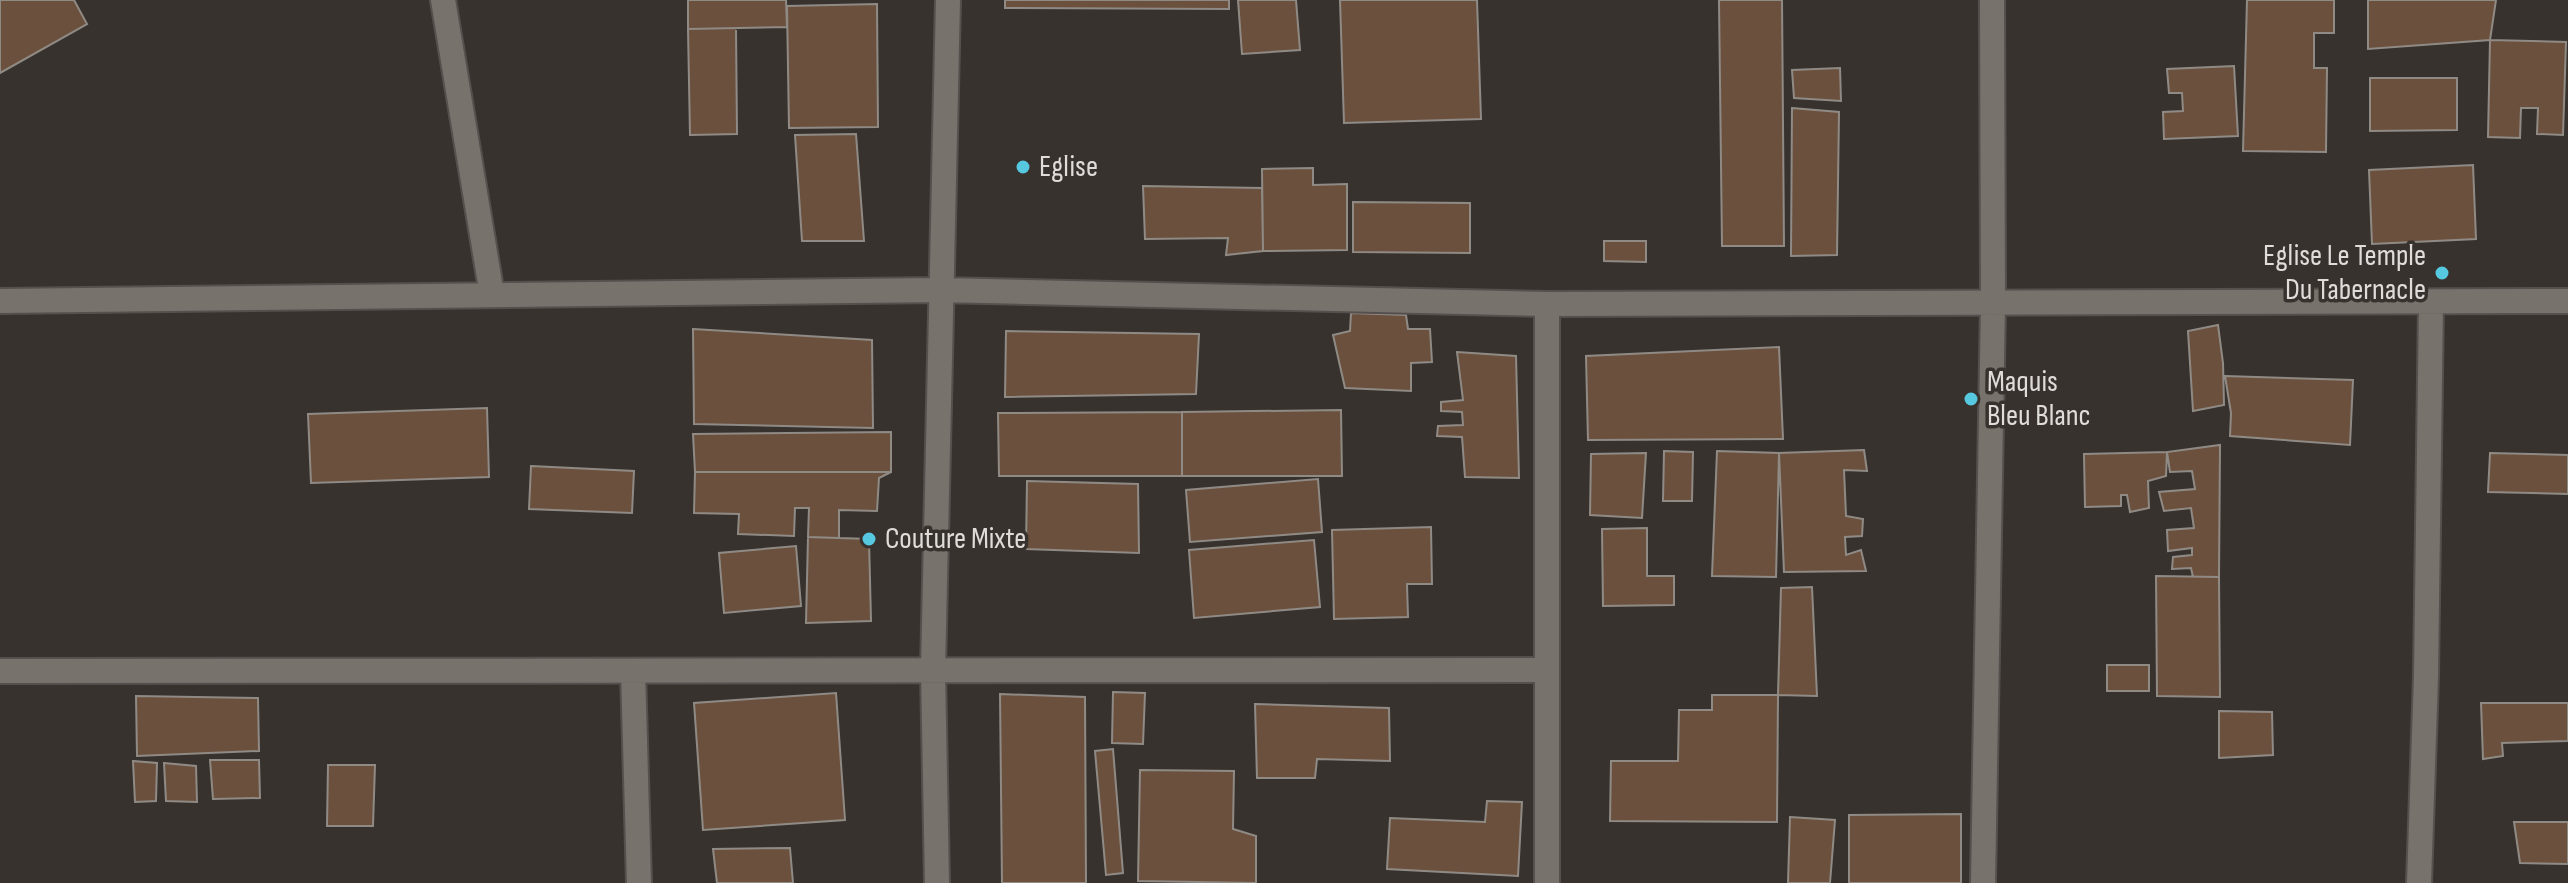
<svg xmlns="http://www.w3.org/2000/svg" width="2568" height="883" font-family="'Sofia Sans Condensed',sans-serif">
	<style>
		.building { fill: #6a503d; stroke: #908a85; stroke-width: 2 }
		.lines { fill: none; stroke-linecap: round; stroke-linejoin: round }
		.minor-casing { stroke: #55504e; stroke-width: 28 }
		.minor { stroke: #78726d; stroke-width: 24 }
		.poi-dot { fill: #56c9e0; stroke: #38322e; stroke-width: 3 }
		.labels { text-anchor: middle; dominant-baseline: central; stroke-width: 7; stroke-linejoin: round; paint-order: stroke }
		.poi-label { font-size: 30px; fill: #e0dcda; stroke: #38322e; text-anchor: start }
	</style>
	<rect width="100%" height="100%" fill="#38322e"/>
	<path class="building" d="M0,0H74L87,24L0,73Z
		M688,0H786L787,27L688,29Z
		M1005,0H1229V9L1005,8Z
		M1238,0H1296L1300,50L1242,54Z
		M1340,0H1477L1481,119L1344,123Z
		M1719,0H1782L1784,246H1722Z
		M2247,0H2334V33H2314V68H2327L2326,152L2243,151Z
		M2368,0H2496L2490,40L2368,49Z
		M877,4L878,127L789,128L787,6Z
		M688,29H736L737,134L690,135Z
		M2490,40L2566,42L2563,135L2537,134L2538,108H2521L2520,138L2488,137Z
		M2234,66L2238,136L2164,139L2163,112L2183,111L2182,93H2169L2167,69Z
		M1840,68L1841,101L1794,98L1792,70Z
		M2370,78H2457V130L2370,131Z
		M1792,108L1839,112L1837,255L1791,256Z
		M856,134L864,241H802L795,135Z
		M2473,165L2476,239L2372,244L2369,170Z
		M1313,168V185L1347,184V250L1263,251L1262,169Z
		M1143,186L1262,188L1263,251L1226,255L1228,238L1145,239Z
		M1353,202L1470,203V253L1353,252Z
		M1604,241H1646V262L1604,261Z
		M1351,313L1406,315L1408,329H1430L1432,362L1411,363V391L1345,388L1333,335L1350,331Z
		M2218,325L2223,363L2224,405L2193,411L2188,331Z
		M693,329L872,340L873,428L694,424Z
		M1006,331L1199,334L1196,394L1005,397Z
		M1779,347L1783,439L1588,440L1586,356Z
		M1457,352L1516,356L1519,478L1465,477L1462,437L1437,436L1438,426L1463,425L1462,412L1441,411V402L1463,400Z
		M2225,376L2353,380L2350,445L2230,436L2231,413Z
		M487,408L489,477L311,483L308,414Z
		M1341,410L1342,476H1182V412Z
		M1182,412V476H999L998,413Z
		M891,432V472H695L693,434Z
		M2220,445L2219,577H2193L2191,568L2172,569L2173,557L2192,555V548L2168,551L2167,530L2194,528L2191,508L2164,511L2159,492L2195,489L2192,471L2170,472L2167,452Z
		M1864,450L1867,471L1844,470L1846,516L1863,519L1862,536L1845,537L1846,555L1861,550L1866,571L1784,572L1779,453Z
		M1664,451L1693,452L1692,501H1663Z
		M1717,451L1779,453L1776,577L1712,576Z
		M2167,452L2166,476L2148,481L2149,508L2130,512L2127,495H2121V506L2085,507L2084,454Z
		M1646,453L1642,518L1590,515L1591,454Z
		M2490,453L2568,455V494L2488,492Z
		M531,466L634,471L632,513L529,509Z
		M695,472H891L879,478L877,511L839,510V538L808,537L809,508H795L794,536L738,534L739,514L694,513Z
		M1318,479L1322,532L1190,542L1186,490Z
		M1027,481L1138,484L1139,553L1026,549Z
		M1431,527L1432,584H1407L1408,617L1334,619L1332,530Z
		M1647,528V576H1674V605L1603,606L1602,529Z
		M808,537L869,539L871,621L806,623Z
		M1314,540L1320,607L1194,618L1189,550Z
		M796,546L801,606L724,613L719,553Z
		M2156,576L2219,577L2220,697L2157,696Z
		M1812,587L1817,696L1778,695L1781,588Z
		M2107,665H2149V691H2107Z
		M1113,692L1145,693L1143,744L1112,743Z
		M836,693L845,820L703,830L694,703Z
		M1000,694L1085,697L1086,883H1002Z
		M1712,695H1778L1777,822L1610,821L1611,761H1678L1679,710H1712Z
		M136,696L258,698L259,751L137,756Z
		M2481,703H2568V741L2502,743L2503,756L2483,759Z
		M1255,704L1389,708L1390,761L1317,759L1315,778H1257Z
		M2219,711L2272,712L2273,755L2219,758Z
		M1113,749L1123,873L1106,875L1095,751Z
		M210,760H259L260,798L213,799Z
		M133,761L157,763L156,801L135,802Z
		M164,763L196,766L197,802L166,801Z
		M328,765H375L373,826H327Z
		M1140,770L1234,771L1233,829L1256,836V883L1138,881Z
		M1487,801L1522,802L1518,876L1387,869L1390,818L1485,822Z
		M1961,814V883H1849V815Z
		M1790,817L1835,820L1830,883H1788Z
		M2514,822H2568V864L2520,863Z
		M790,848L793,883H717L713,849Z"/>
	<g class="lines">
		<g class="minor-casing">
			<path id="minor" d="M443,0L492,295
				M0,301L940,290L1547,304L2568,301
				M0,671L1546,670
				M633,671L639,883
				M937,883L933,670L948,0
				M1547,883V304
				M1983,883L1993,303L1992,0
				M2419,883L2426,676L2431,302"/>
		</g>
		<use href="#minor" class="minor"/>
	</g>
	<g class="poi-dot">
		<circle cx="1023" cy="167" r="8"/>
		<circle cx="2442" cy="273" r="8"/>
		<circle cx="1971" cy="399" r="8"/>
		<circle cx="869" cy="539" r="8"/>
	</g>
	<g class="labels">
		<g class="poi-label">
			<text x="1039" y="167">Eglise</text>
			<text x="2426" y="256" text-anchor="end">Eglise Le Temple<tspan x="2426" dy="34">Du Tabernacle</tspan></text>
			<text x="1987" y="382">Maquis<tspan x="1987" dy="34">Bleu Blanc</tspan></text>
			<text x="885" y="539">Couture Mixte</text>
		</g>
	</g>
</svg>
